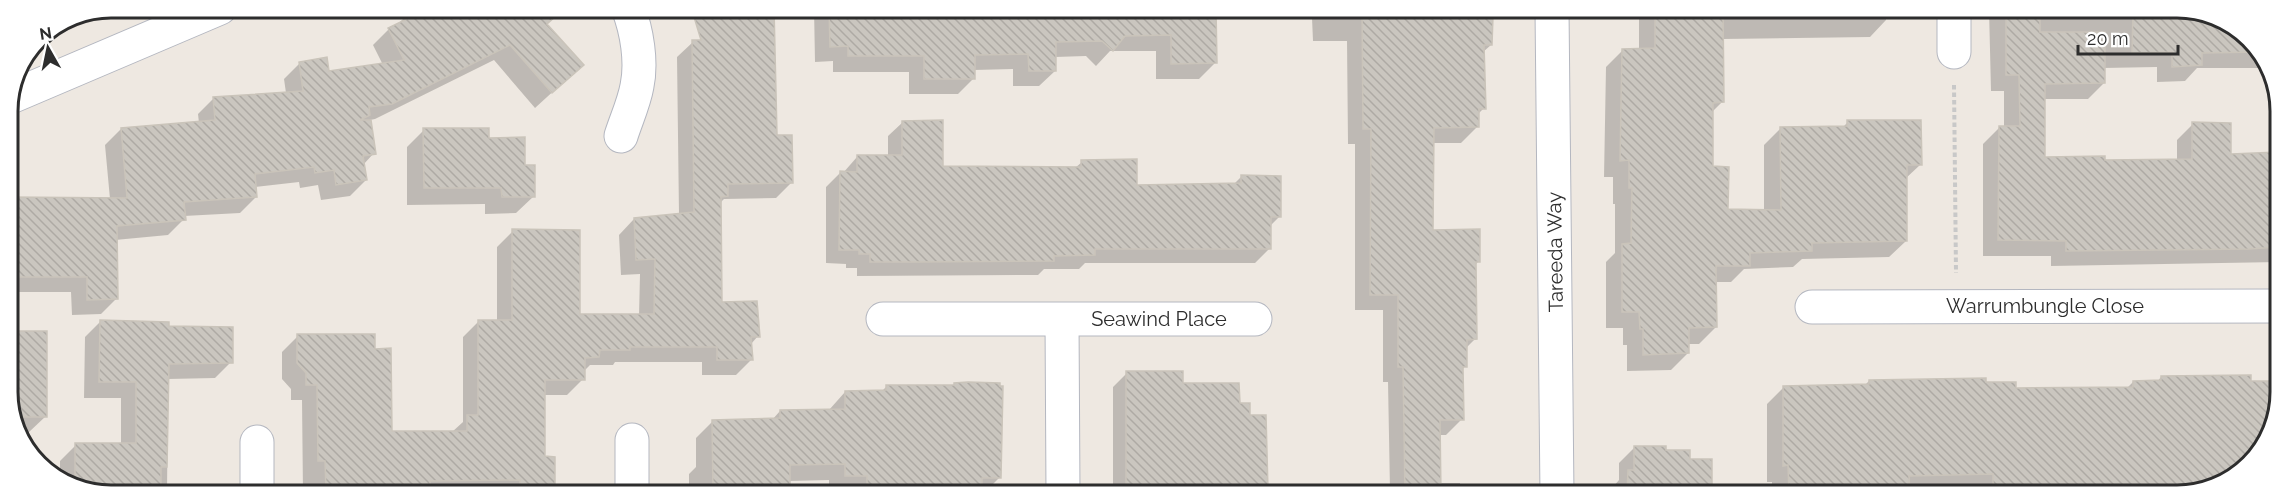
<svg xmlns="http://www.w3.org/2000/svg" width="2288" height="503" font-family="Raleway,sans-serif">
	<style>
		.shadow { fill: #0003 }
		.building { fill: url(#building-back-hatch); stroke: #cac4ba; stroke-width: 1.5 }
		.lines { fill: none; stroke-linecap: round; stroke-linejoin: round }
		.street-casing { stroke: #b4b7c0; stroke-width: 35 }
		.secondary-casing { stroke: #b4b7c0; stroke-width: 35 }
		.path { stroke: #c8c8c8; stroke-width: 4; stroke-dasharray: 4.5 3; stroke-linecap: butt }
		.street { stroke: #fff; stroke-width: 33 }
		.secondary { stroke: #fff; stroke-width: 33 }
		.labels { text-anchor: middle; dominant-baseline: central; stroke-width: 6; stroke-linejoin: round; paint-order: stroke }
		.street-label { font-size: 20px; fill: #2d2d2d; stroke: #fff }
		.rim { fill: none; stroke: #2d2d2d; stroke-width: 3 }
	</style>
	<defs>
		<pattern id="building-back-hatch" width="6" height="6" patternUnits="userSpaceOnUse" patternTransform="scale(1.5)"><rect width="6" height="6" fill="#cac6bf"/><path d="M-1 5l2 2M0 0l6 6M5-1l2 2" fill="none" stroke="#aeaaa4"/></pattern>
	</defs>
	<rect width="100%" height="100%" fill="#eee8e1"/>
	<path class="shadow" d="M418,8H460L464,15L473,8H561L546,25L582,65L535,108L494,60L375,119L370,120L374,153L363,165L366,180L350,196L321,200L318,185L300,188L299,182L255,187L256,197L240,213L184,216V219L168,235L115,240L117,298L101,314L72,315L71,292H9L8,199H110L105,145L121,129L199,123L198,114L214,98L286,93L284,79L300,63L328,73L383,65L373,45L389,29L397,25L411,11Z
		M814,8L1481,9V16L1491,45L1483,52L1484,108L1477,115V127L1461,143H1433L1432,231L1479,261L1475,265V339L1466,348L1465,366L1462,370V419L1446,435H1439V483H1460V495H1370L1374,491H1390L1388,382H1383V310H1355V144H1348L1347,41H1313L1312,18L1215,19V63L1199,79H1156V51H1110L1096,66L1086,56L1055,57V71L1039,86H1013V69L974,70V78L958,94H909V72H833V61L815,62Z
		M1639,9H1886V20L1870,37L1722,39V102L1712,112L1711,168L1727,211H1764V145L1781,128H1842L1848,122L1920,165L1905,179L1906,241L1889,257L1802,259L1793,267L1744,269L1731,282H1715L1716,327L1699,344H1687L1688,353L1671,370L1627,371V345H1623V328H1606V262L1615,253V204H1613V177H1604L1606,67L1623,50H1639Z
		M1989,9H2197L2250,38L2266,68H2197L2185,81L2157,82V67L2103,68L2104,83L2088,99H2043V158L2103,161H2177V140L2193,124L2230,155L2278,154L2279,262L2051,266V256H1983V144L1999,128H2004V91H1991Z
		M693,42L775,136L791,183L776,198L724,199L720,203L721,303L758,336L751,344L752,359L736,375H702V362H615L613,365H590L583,372V379L567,395H544L543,458H553V494H303L302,400H291V389L282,379V352L298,336L374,350L391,432H452L463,422V337L478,322H497V247L513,231L579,316H639L640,274L621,275L619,235L634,219L679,215L677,57Z
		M903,122L942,168H1075L1082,162L1136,186L1233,185L1241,177L1279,217L1269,227V249L1255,263H1085L1079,269H1044L1038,275L857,276V268H846V264L826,263V187L840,173H843L857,157H888V136Z
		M424,130L488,139L524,167L534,196L516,213L485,214V204L407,205V147Z
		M101,321L168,328L231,362L215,378L168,379L167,494H91L60,477V461L76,445H121V398H84L85,337Z
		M19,332L46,416L28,433H21L10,412L9,342Z
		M1127,373L1181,385L1239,405L1248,417L1266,489L1260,495L1113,494V387Z
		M2161,377L2273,383V388H2279V412L2245,470L2183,495H1977V490L1908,491V495H1772V482H1767V404L1784,387L1865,385L1869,381L1984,384L2014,389L2127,388L2133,382H2157Z
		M887,386L999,478L991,486V494H851V492H829V480L789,481V485L780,494H689V474L696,467V438L712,422L772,420L780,411L829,410L845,392H881Z
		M1635,447L1664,452L1689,460L1711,488L1726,487V495H1613V487L1619,480V463Z"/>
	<path class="building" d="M409,8H565L547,24L584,65L552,93L510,45L392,104L369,107L370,115L360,120H371L376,154L363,156L367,180L336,185L334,170L315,173L314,167L255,174L257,197L184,202L186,220L117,226L118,299L87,300V277H9L8,197L127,198L121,128L215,120L213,97L303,91L299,62L327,57L329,71L404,60L388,28L413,16Z
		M697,8H774L777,135H792L793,183L728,184V196L721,197L722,302L757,301L760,337H751L753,360H717V347H630V350H600L599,357L585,358V380H545V456L555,457V490H520V480L430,481V486H363V491H326L325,461H318L317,385H306V373L297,363V334H375V349L391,348L392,431H467V415H478V320H512V229L580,230V314H654L655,259L636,260L634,218L694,212L692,40H701L694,17L699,15Z
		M829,8L1216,9L1217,63L1171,64V35L1125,36L1113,51L1102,41L1056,42V71H1029L1028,54L975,55V79H924V56H848V46L830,47Z
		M1362,9H1483L1482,15L1493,16L1492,45H1484L1486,109H1479V127L1434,128L1433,230L1480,229V262H1476L1477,339L1467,340V367H1463L1464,420H1440L1441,495H1405L1403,367H1398V295H1370L1371,129H1363Z
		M1655,9H1723L1724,102L1713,103V166L1729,167L1728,209L1781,210L1780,127L1847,126V120H1921L1922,165H1907V241L1812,243V251L1750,253V266H1716L1717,327L1689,328V353L1643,355V329H1640L1639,312H1622V244L1631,243L1632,188H1629V160L1620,161L1622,49L1655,48Z
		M2006,9H2040V32H2105V83L2045,84V157L2105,156V160L2192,159V122L2231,123V154L2278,152V247L2249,249L2066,251V241L1998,240L1999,126H2020L2019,75H2006Z
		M2133,9H2197L2250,38L2258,52L2202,53V65L2172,67V52L2132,53Z
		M943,120V166L1081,167V160L1137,159V185L1241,183V175L1281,176V217H1271V249H1095V255L1054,256V261L914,262H870V254H859V250H839L840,171L857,172V155H902V121Z
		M423,128H489V138L525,137V165H535V197H502L501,188H424Z
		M100,320L169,322V326L233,327V363L169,364L167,467H161V486L75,485V443H136V382H99Z
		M18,331H47V417H12L10,412L9,370H18Z
		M1126,371H1183V383H1239L1240,403H1250V415H1266L1268,490H1195L1190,494H1126Z
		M2251,375V381H2272V423L2245,470L2183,495H2144V494L1993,495V474L1909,476L1910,495H1789L1788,465L1783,466V386L1869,384V380L1986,378V382H2016V388L2133,387V381L2161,380V376Z
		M968,382L1000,383V386H1003L1001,478H982V494H867V476H845V464L790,465V486H765L759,494H713L712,420L780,418V410L845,409V391L886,390V385H954V383Z
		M1634,446H1666V450H1690V459H1712V495H1627L1628,470H1634Z"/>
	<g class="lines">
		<g class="street-casing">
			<path id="street" d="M1954,9V52
				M11,97L220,8
				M621,136C626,120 634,103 637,86C642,62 637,31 628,8
				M1812,307L2279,306
				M883,319H1255
				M1062,319L1063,494
				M257,494V442
				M632,494V440"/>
		</g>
		<g class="secondary-casing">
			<path id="secondary" d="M1552,9L1557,495"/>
		</g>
		<path class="path" d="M1954,85L1956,273"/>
		<use href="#street" class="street"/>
		<use href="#secondary" class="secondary"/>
	</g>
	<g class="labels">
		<g class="street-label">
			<text transform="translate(1555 252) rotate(-91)">Tareeda Way</text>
			<text x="2045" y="306">Warrumbungle Close</text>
			<text x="1159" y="319">Seawind Place</text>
		</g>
	</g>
	<path d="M0 0H2288V503H0ZM111 18H2177A93 93 0 0 1 2270 111V392A93 93 0 0 1 2177 485H111A93 93 0 0 1 18 392V111A93 93 0 0 1 111 18Z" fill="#fff" fill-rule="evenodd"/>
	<path class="rim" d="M111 18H2177A93 93 0 0 1 2270 111V392A93 93 0 0 1 2177 485H111A93 93 0 0 1 18 392V111A93 93 0 0 1 111 18Z"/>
	<g transform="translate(48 48) rotate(351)" stroke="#ffffff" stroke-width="4.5" paint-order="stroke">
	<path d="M0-4.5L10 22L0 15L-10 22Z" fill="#2d2d2d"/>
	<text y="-9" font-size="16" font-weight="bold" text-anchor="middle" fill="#2d2d2d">N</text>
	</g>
	<path d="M2078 45v9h100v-9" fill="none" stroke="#2d2d2d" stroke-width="3"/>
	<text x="2087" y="45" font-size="18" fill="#2d2d2d" stroke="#ffffff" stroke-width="4.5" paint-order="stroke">20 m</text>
</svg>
